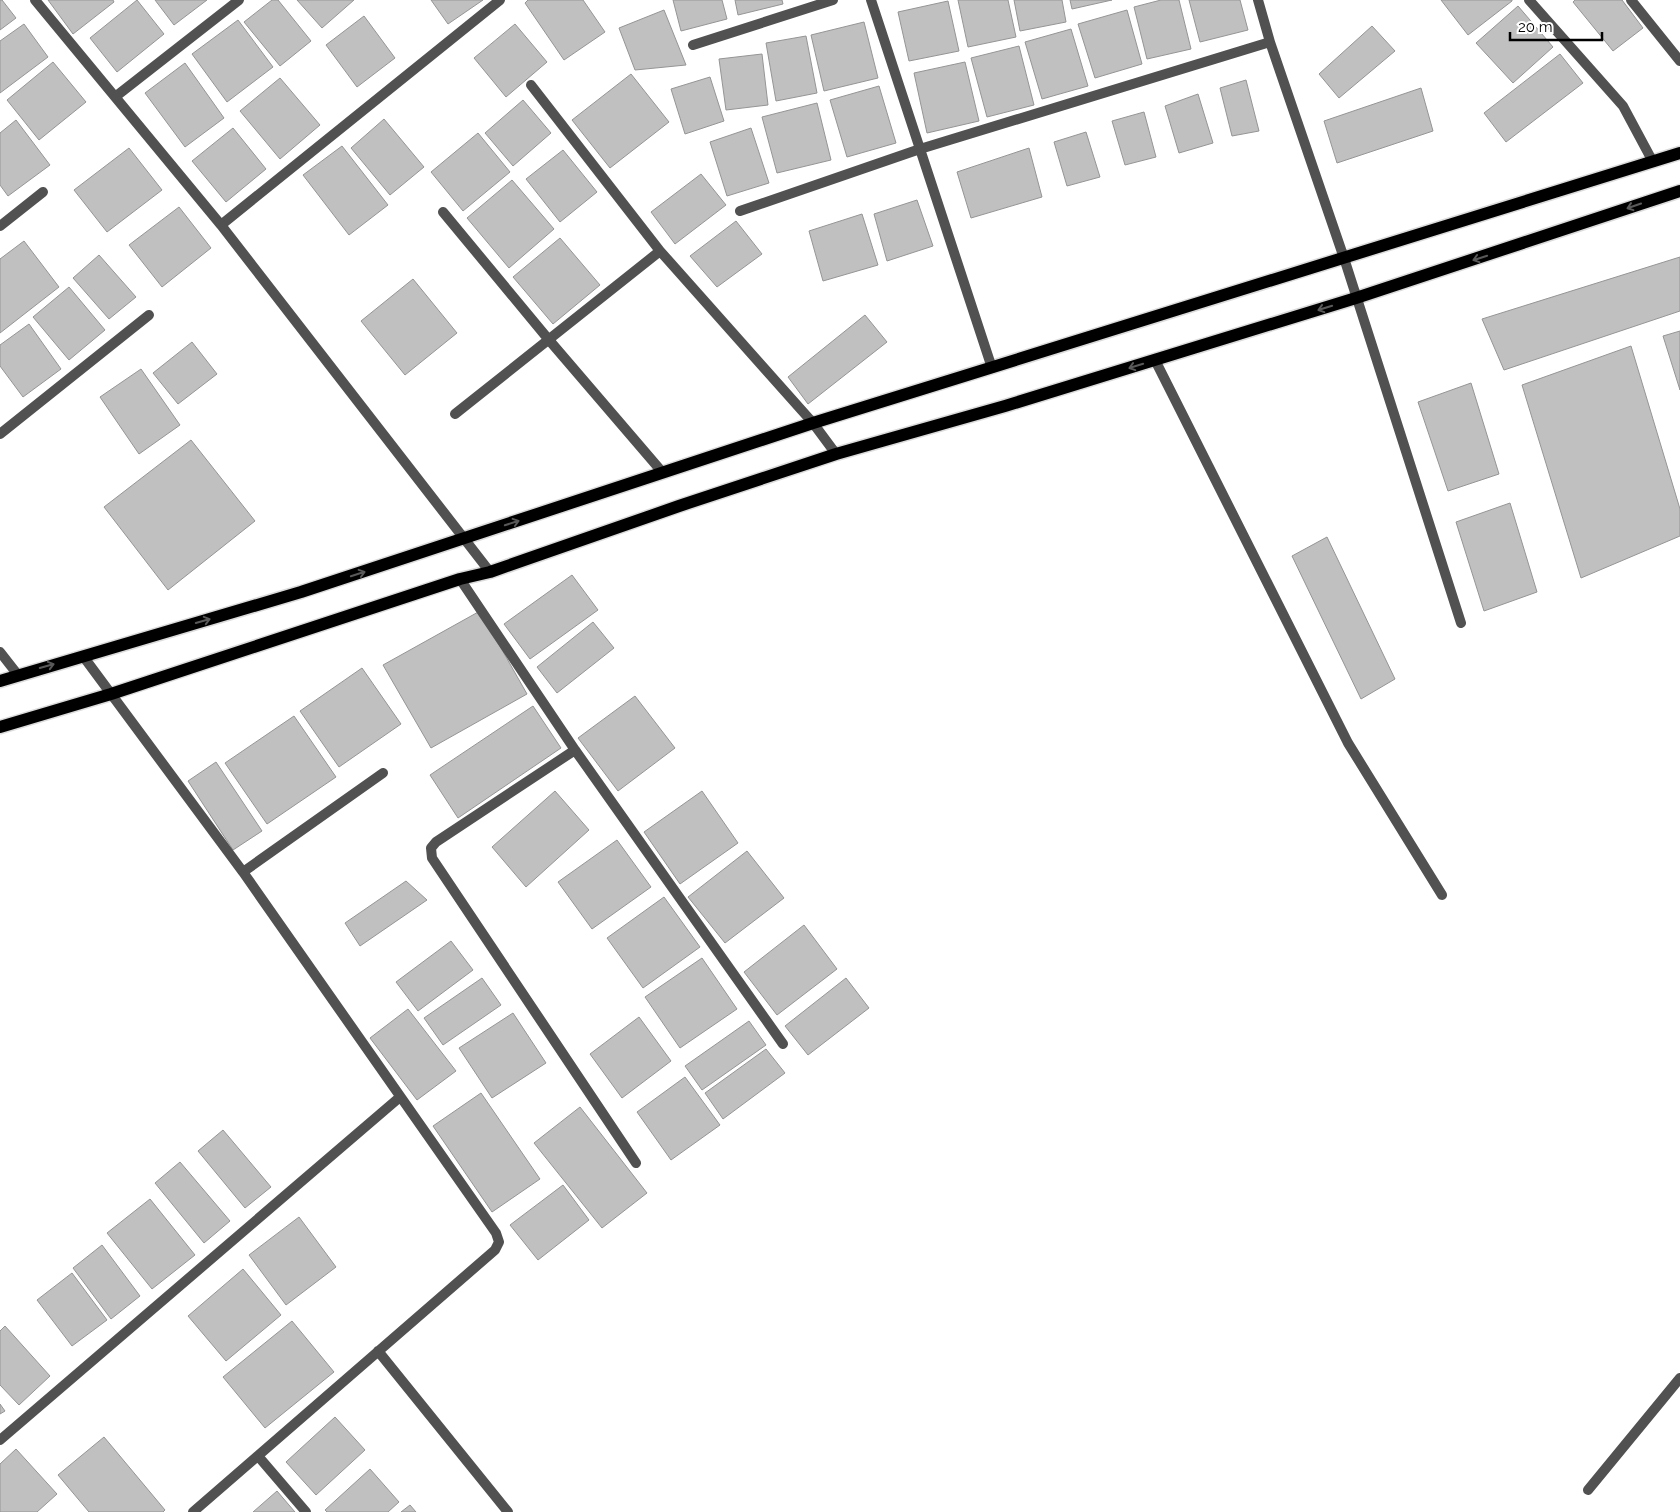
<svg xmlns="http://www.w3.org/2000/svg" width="1680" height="1512" font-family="Raleway,sans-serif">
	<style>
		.building { fill: #c0c0c0; stroke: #959595 }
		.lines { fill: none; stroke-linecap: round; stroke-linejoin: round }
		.primary-casing { stroke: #dbdbdb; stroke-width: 15 }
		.service { stroke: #515151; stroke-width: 10 }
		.minor { stroke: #515151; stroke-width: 10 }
		.primary { stroke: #000; stroke-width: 12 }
		.oneway { stroke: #595959 }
	</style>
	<rect width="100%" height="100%" fill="#fff"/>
	<path class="building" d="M0,0H2L16,18L0,30Z
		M48,0H113L114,2L73,34Z
		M137,0L164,34L117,72L90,38Z
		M155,0H207L174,25Z
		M272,0H278L311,41L280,66L244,22Z
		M297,0H354L322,28Z
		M431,0H483L448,24Z
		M528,0H583L605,32L564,60L525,3Z
		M673,0H722L727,19L681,31Z
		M735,0H782L783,4L738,15Z
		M958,0H1008L1016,37L968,47Z
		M1014,0H1062L1066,22L1020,31Z
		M1070,0H1112L1072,9Z
		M1161,0H1179L1191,49L1147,59L1134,7Z
		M1189,0H1240L1248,30L1200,42Z
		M1441,0H1512V1L1468,35Z
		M1575,0H1622L1643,28L1613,51L1573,2Z
		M948,1L959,51L909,61L898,12Z
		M1518,6L1553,47L1513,83L1476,43Z
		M664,10L686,65L635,70L619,28Z
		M1127,10L1142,64L1095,78L1078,24Z
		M364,16L395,58L357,87L326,45Z
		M238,20L273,67L227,102L192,54Z
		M864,22L878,78L824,91L811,35Z
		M24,24L48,57L0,93V41Z
		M515,24L547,62L506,97L474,58Z
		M1372,26L1395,51L1339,98L1319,74Z
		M1071,29L1088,86L1042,99L1025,42Z
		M806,36L817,93L776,101L766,43Z
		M1019,46L1034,105L987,117L971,58Z
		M762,54L768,105L726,110L719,59Z
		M1560,54L1583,83L1506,142L1484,113Z
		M53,62L86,102L39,140L7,100Z
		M965,62L979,121L927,133L914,73Z
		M185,63L224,118L185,147L145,93Z
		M631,74L669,122L610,168L572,120Z
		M710,77L724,121L685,134L671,89Z
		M280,78L320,125L280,159L240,111Z
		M1246,80L1259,131L1232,136L1220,88Z
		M879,86L896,143L847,157L830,100Z
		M1421,88L1433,131L1337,163L1324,121Z
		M1198,94L1213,143L1179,153L1165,106Z
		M523,100L551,133L513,166L485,133Z
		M817,103L831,160L777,173L762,117Z
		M1144,112L1156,157L1125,165L1112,121Z
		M384,119L424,167L390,195L351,148Z
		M16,120L50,165L8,196L0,185V133Z
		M233,128L266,169L226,202L192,161Z
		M751,128L769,183L727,196L710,142Z
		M1086,132L1100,177L1067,186L1054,142Z
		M478,133L510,172L463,211L431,172Z
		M342,146L388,205L349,235L303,175Z
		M129,148L162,190L107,232L74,190Z
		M1029,148L1042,197L971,218L957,172Z
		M563,150L597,192L560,222L526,179Z
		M701,174L726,205L675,244L651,212Z
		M512,180L554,229L509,268L467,218Z
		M917,200L933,246L887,261L874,214Z
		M179,207L211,248L162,287L129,245Z
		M862,214L878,265L823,281L809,231Z
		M736,221L762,254L717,287L690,256Z
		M560,238L600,285L553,324L513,277Z
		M24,241L59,287L0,333V259Z
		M99,255L136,297L109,319L73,278Z
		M1680,257V311L1504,370L1482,319Z
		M413,279L457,333L405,375L361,321Z
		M69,287L105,330L69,360L33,317Z
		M865,315L887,342L808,404L788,377Z
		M29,324L61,369L23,397L0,366V345Z
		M1680,331V390L1663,336Z
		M192,342L217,374L178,404L153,373Z
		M1631,346L1680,509V536L1581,578L1522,385Z
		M141,369L180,425L139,454L100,397Z
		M1471,383L1499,474L1448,491L1418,402Z
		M191,440L255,521L168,590L104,507Z
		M1510,503L1537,592L1484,611L1456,522Z
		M1327,537L1395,679L1361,699L1292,556Z
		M572,575L598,610L530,659L504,624Z
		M480,611L527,694L431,748L383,665Z
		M593,622L614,648L557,693L537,667Z
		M362,668L401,724L339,767L300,711Z
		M635,696L675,748L618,791L578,738Z
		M533,706L561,748L458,818L430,775Z
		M294,716L336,777L267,824L225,763Z
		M216,762L262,831L233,850L188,781Z
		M555,791L589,830L526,887L492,847Z
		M702,791L738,843L680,884L644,832Z
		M617,840L651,887L592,929L558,882Z
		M747,851L784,898L725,943L688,897Z
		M406,881L427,900L360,946L345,923Z
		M664,897L700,947L643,988L607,938Z
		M804,925L837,969L777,1015L744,972Z
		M451,941L473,970L418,1011L396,982Z
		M702,958L737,1009L680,1048L645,997Z
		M482,978L501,1005L443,1045L424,1018Z
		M846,978L869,1008L808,1055L785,1026Z
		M408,1009L456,1071L417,1100L370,1038Z
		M513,1013L546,1063L492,1098L459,1048Z
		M639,1017L671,1061L622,1098L590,1054Z
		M749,1021L766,1045L702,1090L685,1066Z
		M766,1049L785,1073L723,1119L705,1093Z
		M685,1077L720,1125L671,1160L637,1112Z
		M481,1093L540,1179L492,1212L433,1126Z
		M580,1107L647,1193L602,1228L534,1143Z
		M223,1130L271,1187L245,1208L198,1151Z
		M180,1162L230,1221L204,1243L155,1183Z
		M563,1185L589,1220L538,1260L510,1225Z
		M150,1199L195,1255L152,1289L107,1233Z
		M299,1217L336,1267L286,1305L249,1255Z
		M102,1245L140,1296L111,1319L73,1268Z
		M243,1269L281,1315L226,1361L188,1316Z
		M72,1273L107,1320L72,1346L37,1300Z
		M292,1321L334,1372L265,1428L223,1377Z
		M5,1326L50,1376L19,1405L0,1385V1331Z
		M0,1404L5,1411L0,1414Z
		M335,1417L365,1450L316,1495L286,1462Z
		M104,1437L165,1510L163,1512H89L58,1475Z
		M16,1449L57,1494L37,1512H0V1464Z
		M370,1469L399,1502L388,1512H327L325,1510Z
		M277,1491L295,1512H253Z
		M410,1505L416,1512H401Z"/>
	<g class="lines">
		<g class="primary-casing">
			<path id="primary" d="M0,681L301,592L813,423L1680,153
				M0,727L111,694L460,579L490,572L679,506L836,454L1005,406L1356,298L1680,191"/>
		</g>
		<path class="service" d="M1155,360L1348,743L1442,895
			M1588,1490L1680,1378"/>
		<path class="minor" d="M35,0L221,225L490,572
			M871,0L992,368
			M1258,0L1270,42L1344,258L1461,623
			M1529,0L1623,106L1653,162
			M1631,0L1680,61
			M693,45L833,0
			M531,85L660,251L813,423L836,454
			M115,97L239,0
			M740,211L920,149L1270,42
			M443,212L549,340L663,473
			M221,225L500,0
			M0,226L43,192
			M455,414L660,251
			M0,434L149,315
			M460,579L575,750L783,1044
			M0,652L18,675
			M83,656L243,872L496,1233L499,1242L495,1250L193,1512
			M575,750L436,842L431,848L432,858L636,1163
			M243,872L383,773
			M378,1351L508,1512
			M0,1440L400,1097
			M258,1456L306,1512"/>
		<use href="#primary" class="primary"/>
	</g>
	<defs><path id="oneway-shaft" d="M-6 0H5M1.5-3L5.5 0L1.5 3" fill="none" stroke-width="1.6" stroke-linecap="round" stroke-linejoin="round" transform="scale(1.25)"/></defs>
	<g class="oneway">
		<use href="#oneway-shaft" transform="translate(1634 206) rotate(161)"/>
		<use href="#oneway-shaft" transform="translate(1480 258) rotate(162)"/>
		<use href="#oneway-shaft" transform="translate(1325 308) rotate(163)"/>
		<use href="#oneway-shaft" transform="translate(1136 366) rotate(163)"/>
		<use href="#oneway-shaft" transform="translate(512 523) rotate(-18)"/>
		<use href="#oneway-shaft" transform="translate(358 574) rotate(-18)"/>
		<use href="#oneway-shaft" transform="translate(203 621) rotate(-16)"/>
		<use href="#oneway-shaft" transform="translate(47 666) rotate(-16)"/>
	</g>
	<path d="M1510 32v8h92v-8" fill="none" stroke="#000000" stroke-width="2.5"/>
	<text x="1518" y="32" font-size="15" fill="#000000" stroke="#ffffff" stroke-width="4" paint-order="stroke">20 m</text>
</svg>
